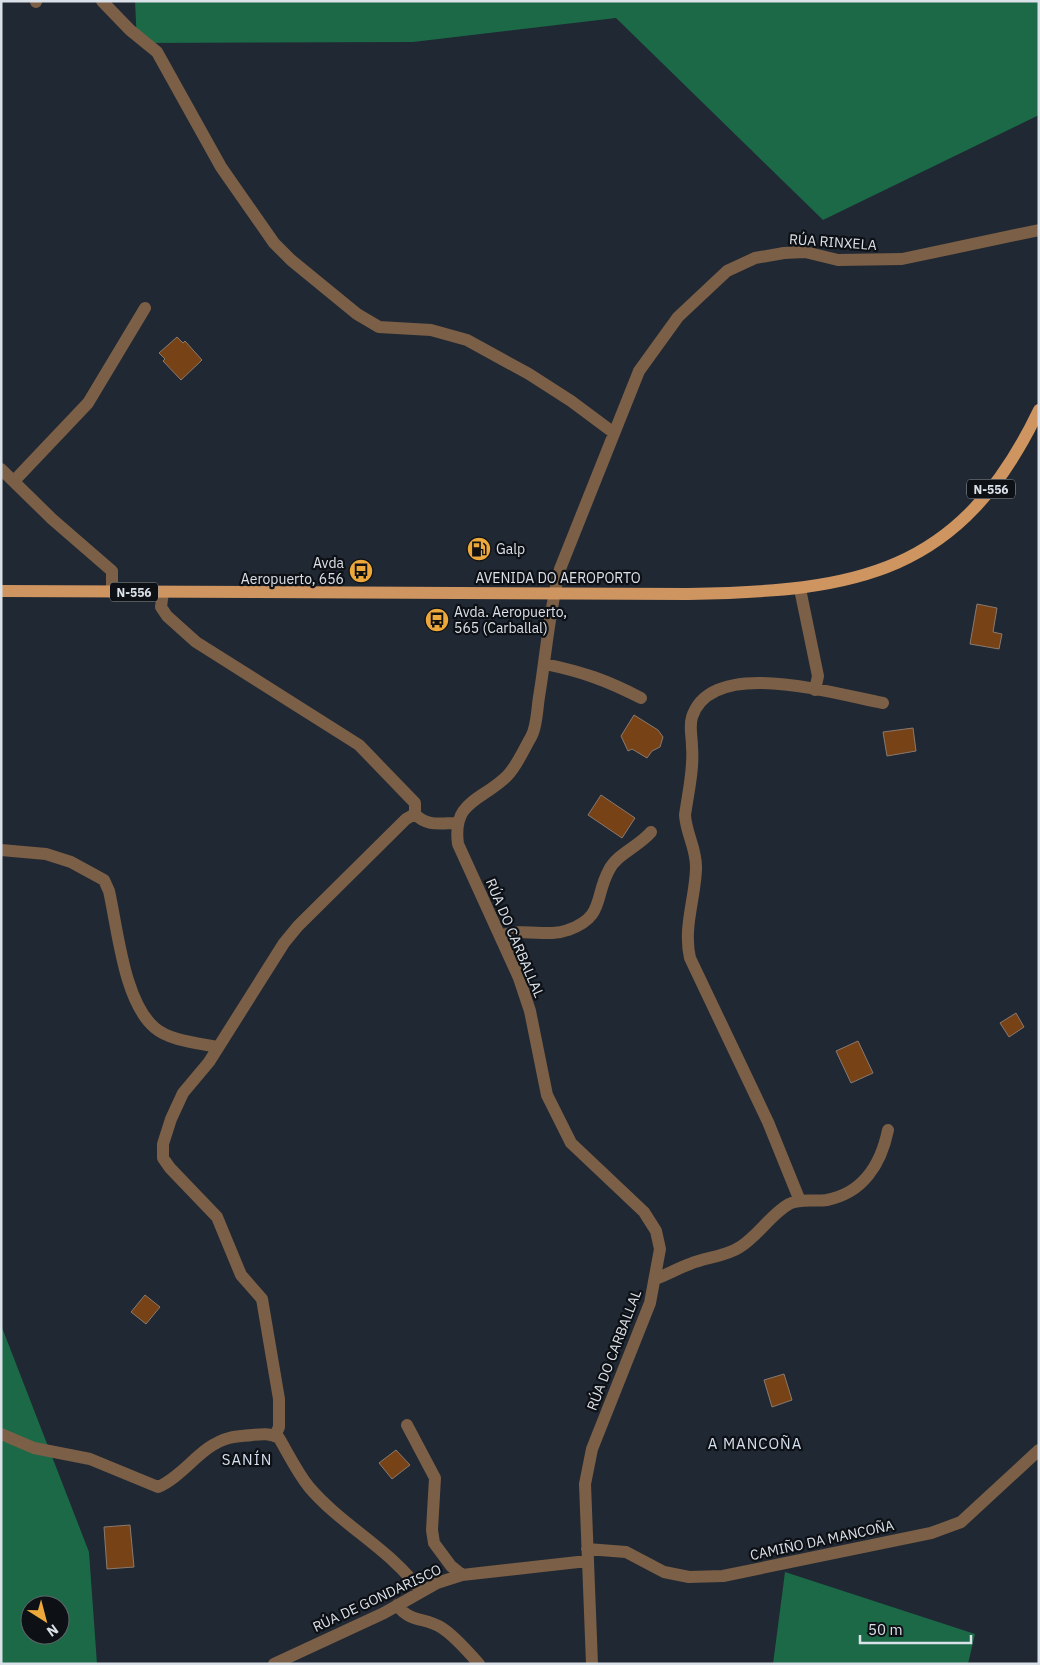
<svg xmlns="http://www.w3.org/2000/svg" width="1040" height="1665" font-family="'IBM Plex Sans',sans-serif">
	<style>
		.forest { fill: #1b6947; fill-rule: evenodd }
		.building { fill: #774215; stroke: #897a70 }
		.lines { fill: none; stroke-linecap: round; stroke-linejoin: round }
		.minor { stroke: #7b5f46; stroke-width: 12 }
		.primary { stroke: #cf9560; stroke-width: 12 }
		.labels { text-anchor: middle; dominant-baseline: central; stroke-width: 4.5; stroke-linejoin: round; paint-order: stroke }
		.shield { fill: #0d1015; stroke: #9da2a9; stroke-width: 1 }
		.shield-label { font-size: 12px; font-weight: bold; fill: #dbe1e8 }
		.street-label { font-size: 14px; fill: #dbe1e8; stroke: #0d1015 }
		.poi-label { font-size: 14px; fill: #dbe1e8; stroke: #0d1015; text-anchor: start }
		.neighbourhood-label { font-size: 15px; letter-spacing: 1px; fill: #d5e0ef; stroke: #0d1015 }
	</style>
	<rect width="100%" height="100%" fill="#202833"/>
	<path class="forest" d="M135,1H1039V115L823,220L616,18L413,42L137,43Z
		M1,1325L89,1552L97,1664H1ZM30,1605H60V1635H30Z
		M785,1572L975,1634L968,1664H773Z"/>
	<path class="building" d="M177,337L183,343L185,341L202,360L181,380L163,361L165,359L159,353Z
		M977,604L997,608L993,632L1002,634L999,649L970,644Z
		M634,715L658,730L663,737L660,747L652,751L647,758L632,749L628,751L621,736Z
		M913,728L916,751L887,756L883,732Z
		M601,795L635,818L622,838L588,815Z
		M1016,1013L1024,1027L1009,1037L1000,1023Z
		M858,1041L873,1073L851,1083L836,1051Z
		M145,1295L160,1307L146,1324L131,1312Z
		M784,1374L792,1400L772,1407L764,1380Z
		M396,1450L410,1465L392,1479L379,1463Z
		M130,1525L134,1567L107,1569L104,1527Z"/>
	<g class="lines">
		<path class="minor" d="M36,1V2
			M102,1L130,30L157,52L221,167L274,243L291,260L357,314L379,327L431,330L467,340L529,374L571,401L614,433
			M1,469L52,519L112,571V591
			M14,481L88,403L145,308
			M800,589L818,676L815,690
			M163,592L161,607L167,616L196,642L359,745L415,803V814C427,827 441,823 457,823
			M545,664C583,672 606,680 641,698
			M1,850L46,854L71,862L104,880L109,891C118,931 124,1002 155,1028C170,1041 199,1043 218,1047
			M500,936C524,927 547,938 568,930C605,917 594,897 609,870C617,854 638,847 651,832
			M800,1201L768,1122L690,958C683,928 695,899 696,869C697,849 686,834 685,815C688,793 694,769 692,747C692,736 689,727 692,717C712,655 838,695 883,703
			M655,1279C667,1275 678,1268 690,1264C706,1257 725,1257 740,1247C758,1236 771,1214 789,1204C801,1198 815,1202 827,1200C863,1193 881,1164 888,1130
			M407,1425L435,1478L432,1530L434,1543L451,1566L462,1575
			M1,1434L34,1448L90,1459L158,1487C184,1476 201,1445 229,1438C236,1436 245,1436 252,1435C262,1434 270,1433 279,1438C289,1455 297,1472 309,1487C342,1526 392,1550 421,1592
			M275,1436L279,1427V1399L262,1299L241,1275L217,1217L170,1168L163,1158V1144L171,1119L183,1093L209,1062L284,943L298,926L406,819L415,814
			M587,1549L626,1552L664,1572L689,1577L723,1576L931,1533L961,1522L1039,1450
			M397,1605C410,1623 425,1617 442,1628C456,1637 468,1652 479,1664
			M274,1664L384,1613L437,1583L462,1575L587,1561
			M592,1664L585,1484L592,1449L650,1303L660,1249L656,1231L644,1212L571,1143L547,1095L530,1011L519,978L458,844C452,800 482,801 507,776C517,766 524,749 531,737C537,727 537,709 539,697C546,655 549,611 560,569L639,371L678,317L727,271L755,258L784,253L805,252L838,260L902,259L1039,230"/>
		<path class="primary" d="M1,591L688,594C857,591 960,575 1039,410"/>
	</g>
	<defs>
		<g id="fuel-disc" transform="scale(1.25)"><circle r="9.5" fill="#eda83b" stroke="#0d1015"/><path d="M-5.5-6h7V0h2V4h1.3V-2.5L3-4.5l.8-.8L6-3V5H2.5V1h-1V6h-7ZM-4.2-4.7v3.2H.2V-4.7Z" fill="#111"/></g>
		<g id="bus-disc" transform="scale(1.25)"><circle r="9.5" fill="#eda83b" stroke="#0d1015"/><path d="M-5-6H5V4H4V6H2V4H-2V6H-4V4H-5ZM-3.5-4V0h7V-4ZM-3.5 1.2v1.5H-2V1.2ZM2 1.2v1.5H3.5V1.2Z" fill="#111"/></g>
	</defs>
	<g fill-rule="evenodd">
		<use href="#fuel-disc" x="479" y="549"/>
		<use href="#bus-disc" x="361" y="571"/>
		<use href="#bus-disc" x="437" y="620"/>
	</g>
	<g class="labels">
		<g class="shield">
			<rect x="967" y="479.5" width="48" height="19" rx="4"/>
			<rect x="110" y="582.5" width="48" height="19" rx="4"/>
		</g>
		<g class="shield-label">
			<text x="991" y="489">N-556</text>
			<text x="134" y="592">N-556</text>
		</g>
		<g class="street-label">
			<text transform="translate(833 242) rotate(4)">RÚA RINXELA</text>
			<text x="558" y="578">AVENIDA DO AEROPORTO</text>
			<text transform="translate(515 938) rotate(67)">RÚA DO CARBALLAL</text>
			<text transform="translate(614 1350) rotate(-69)">RÚA DO CARBALLAL</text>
			<text transform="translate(822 1540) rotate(-12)">CAMIÑO DA MANCOÑA</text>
			<text transform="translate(377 1598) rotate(-25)">RÚA DE GONDARISCO</text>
		</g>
		<g class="poi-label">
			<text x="496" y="549">Galp</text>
			<text x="344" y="563" text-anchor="end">Avda<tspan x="344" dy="16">Aeropuerto, 656</tspan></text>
			<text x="454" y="612">Avda. Aeropuerto,<tspan x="454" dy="16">565 (Carballal)</tspan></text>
		</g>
		<g class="neighbourhood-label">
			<text x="755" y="1443">A MANCOÑA</text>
			<text x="247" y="1459">SANÍN</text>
		</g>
	</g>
	<rect width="1040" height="1665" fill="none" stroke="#dbe1e8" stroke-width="5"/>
	<g transform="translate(45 1620) rotate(144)"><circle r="24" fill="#0d1015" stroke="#5f6469"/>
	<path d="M0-4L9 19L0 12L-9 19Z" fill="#eda83b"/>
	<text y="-8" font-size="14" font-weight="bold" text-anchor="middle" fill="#dbe1e8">N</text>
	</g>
	<path d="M860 1635v8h111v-8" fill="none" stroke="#dbe1e8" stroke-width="2.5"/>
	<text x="868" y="1635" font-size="15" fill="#dbe1e8" stroke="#0d1015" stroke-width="4" paint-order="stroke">50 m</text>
</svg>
